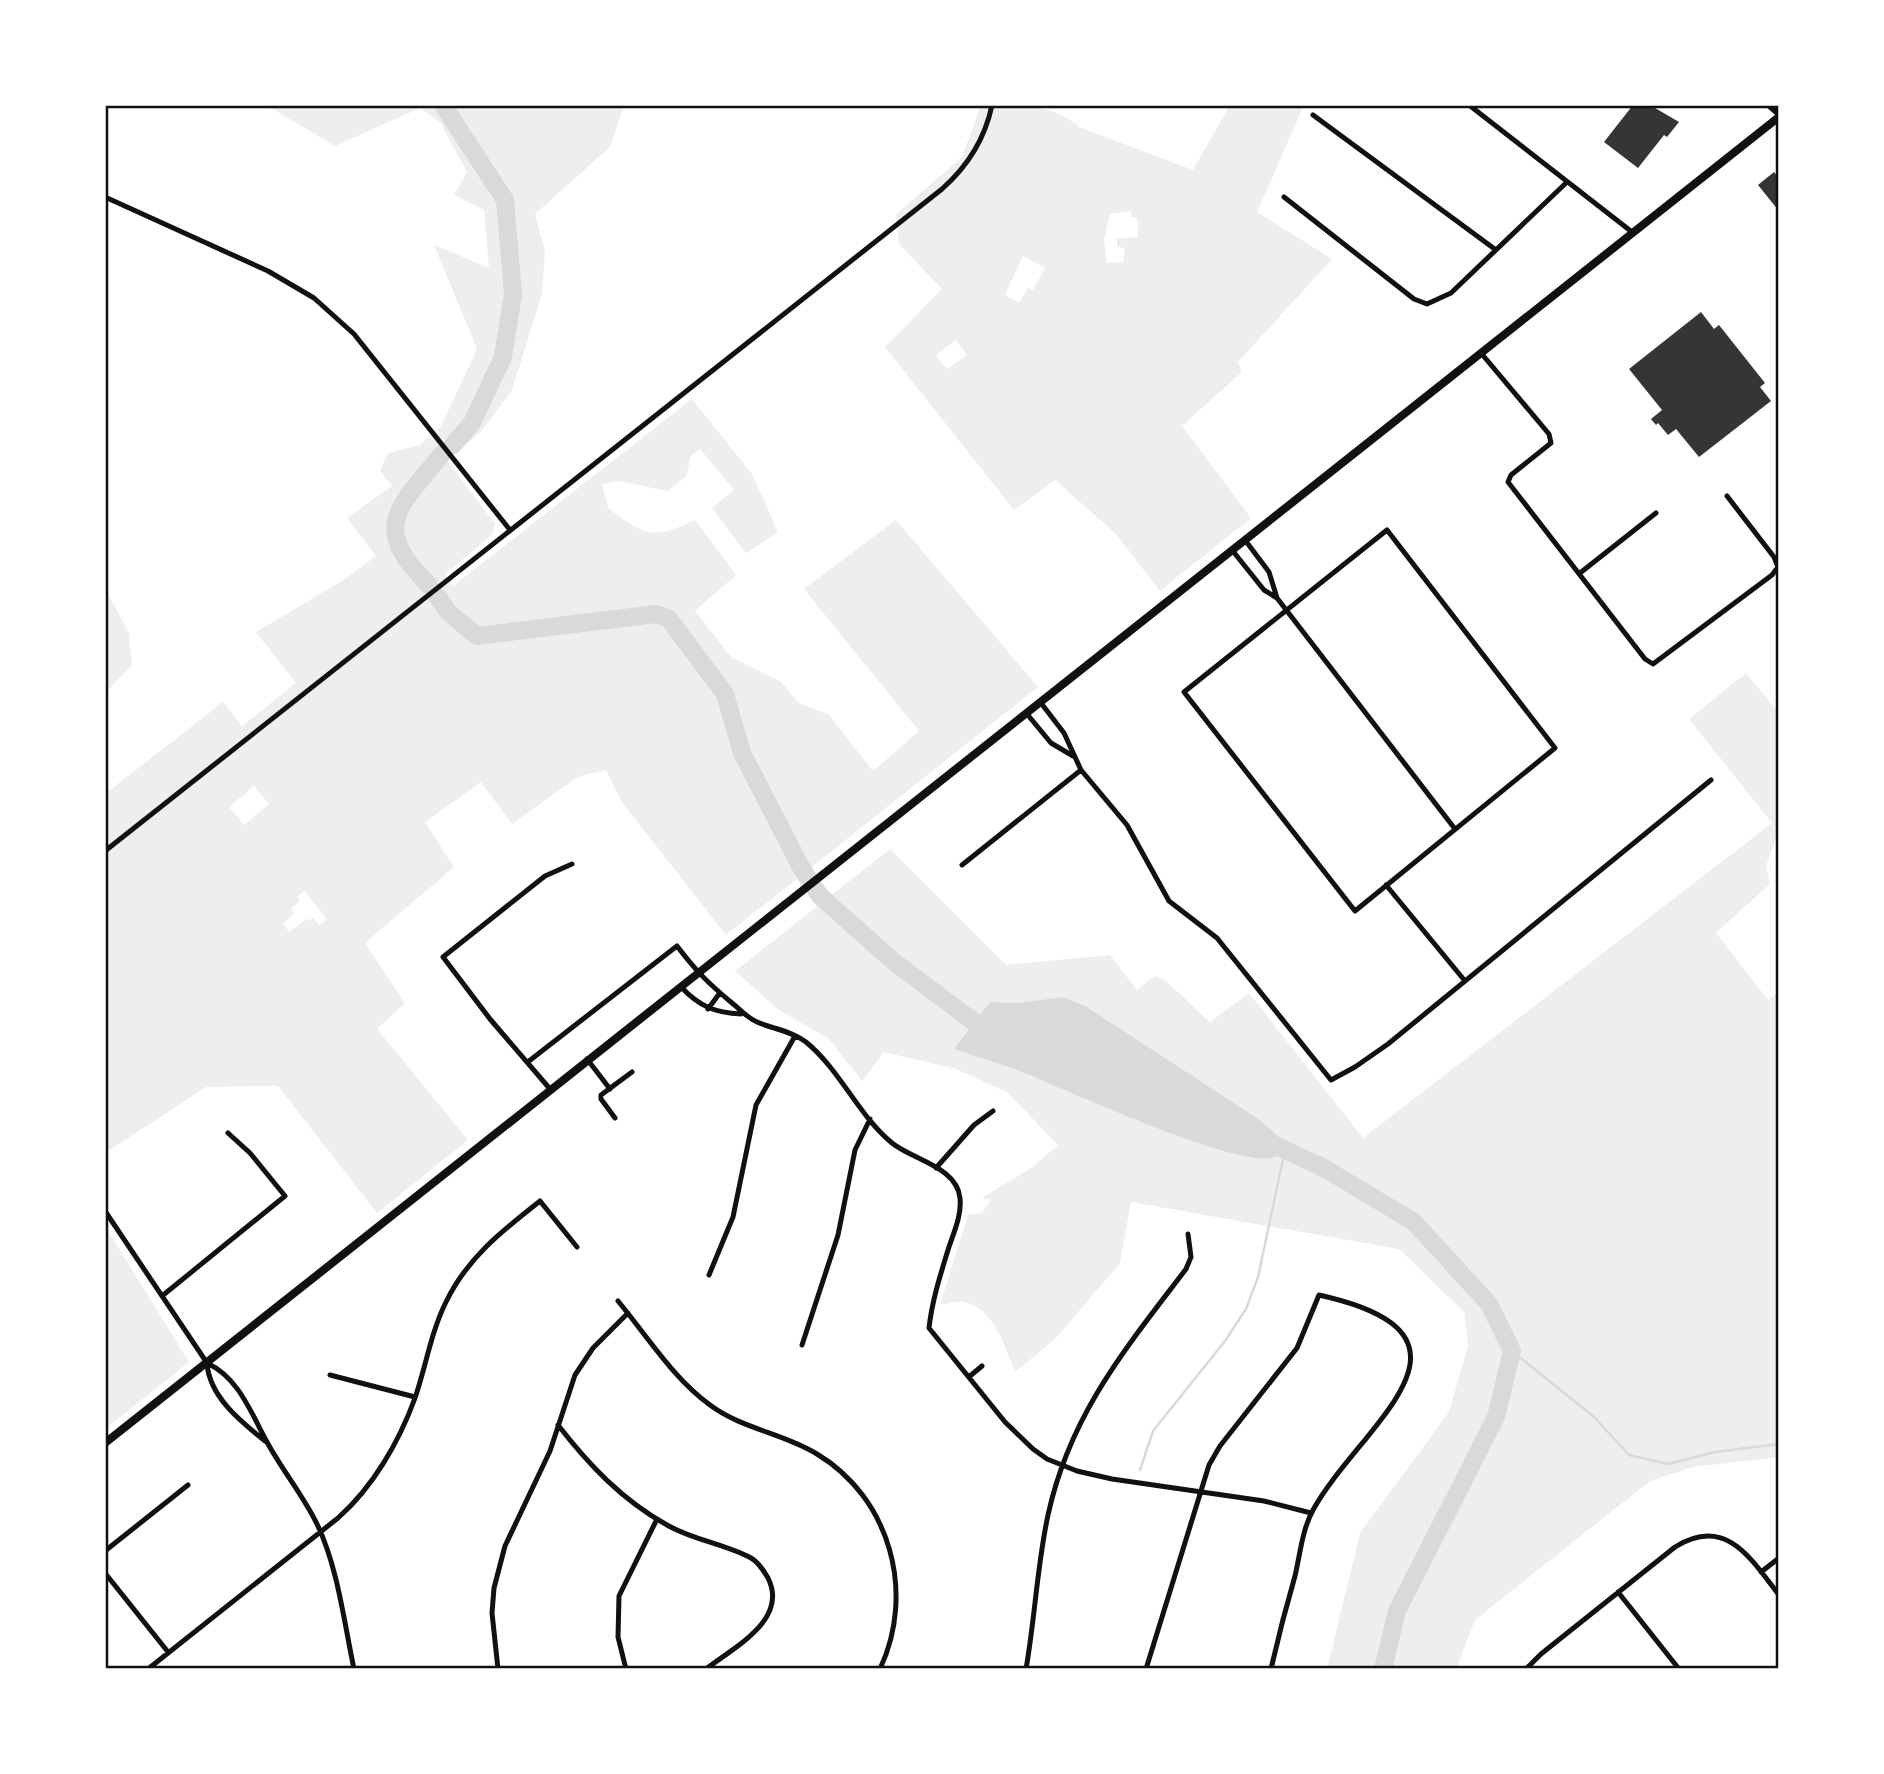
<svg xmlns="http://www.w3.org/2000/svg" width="1884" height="1774" font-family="Overpass,sans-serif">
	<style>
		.green { fill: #eee; fill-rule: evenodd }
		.water { fill: #d9d9d9 }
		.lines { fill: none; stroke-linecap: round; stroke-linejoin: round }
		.stream { stroke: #d9d9d9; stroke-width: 2.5 }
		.river { stroke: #d9d9d9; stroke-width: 18 }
		.building { fill: #353535 }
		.minor { stroke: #111; stroke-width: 5 }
		.secondary { stroke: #111; stroke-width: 8 }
		.neatline { fill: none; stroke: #111; stroke-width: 2.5 }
	</style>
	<rect width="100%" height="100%" fill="#fff"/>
	<path class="green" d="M251,105H624L610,147L535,214L545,251L542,294L512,390L480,433L446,459L495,524L492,535L445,574L453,586L692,399L752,474L778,532L746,553L712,508L734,490L700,449L691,456L686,477L667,491L619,481L602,484L608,508C645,535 651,541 695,520L736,575L695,611L731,657L781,682L799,703L829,715L873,771L919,731L804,589L896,520L1038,687L726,935L621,801L606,770L577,777L512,824L481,782L425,822L454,867L365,943L405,1003L377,1029L468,1140L377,1213L278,1086L206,1087L105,1153V794L223,702L242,726L296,683L256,632L342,581L376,556L347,518L392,486L380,471L388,453L420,445L441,426L477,349L434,245L489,268L484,210L454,195L467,172L440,122L420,108L335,146L273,109ZM254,786L269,804L244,825L229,807ZM304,891L327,919L319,925L313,917L309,921L307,919L289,932L283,923L294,914L291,909L300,901L297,897Z
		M981,105C1016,105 1052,103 1079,127L1193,170L1230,105H1304L1257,212L1332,259L1238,362L1242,372L1182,426L1251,518L1160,591L1116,534L1055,480L1014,510L885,347L942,289L899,244L896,214L962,157ZM1131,211V217L1137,218L1138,237L1117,239V247L1125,248L1123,262L1107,263L1104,240L1110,214ZM1023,256L1045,268L1033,290L1028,288L1019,303L1005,295ZM956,340L967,355L947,369L936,355Z
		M105,588L129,633L132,665L105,693Z
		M1746,673L1779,713V829L1766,866L1770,884L1716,933L1768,1000L1779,992V1457L1693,1467L1650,1481L1475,1620L1456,1669H1327L1360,1533L1449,1412L1468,1346L1464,1312L1399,1249L1131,1202L1120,1263L1055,1339L1015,1372C1005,1347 994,1307 963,1302C956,1301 947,1304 940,1305L968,1215L982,1213L991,1200L982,1198L1031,1168L1058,1145L1007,1092L956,1069L884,1052L862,1081L829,1039L779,1010L735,971L890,849L1006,965L1110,955L1137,990L1155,976L1166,981L1210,1022L1249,993L1363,1138L1772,823L1689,719ZM1064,997L1087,1007L1260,1120L1240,1155L1195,1142L1015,1069L990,1002L1017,1003Z
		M105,1226L189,1362L105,1429Z"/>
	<path class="water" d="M1064,997L1087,1007L1260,1120L1285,1143L1277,1156C1249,1175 1054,1084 1015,1069C995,1062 974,1056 954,1049L990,1002L1017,1003Z"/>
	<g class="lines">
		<path class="stream" d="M1512,1351L1594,1417L1629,1455L1668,1464L1715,1452L1779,1444
			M1140,1470L1153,1431L1225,1341L1246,1309L1258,1277L1285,1150"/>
		<path class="river" d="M443,105L505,200L513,294L503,357L472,423L453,445
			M429,585C369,527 399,507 442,454
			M437,596L449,613L477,636L656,614L669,619L725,694L742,753L802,869L820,896L893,961L974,1022L997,1028
			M1262,1139L1324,1168L1414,1222L1489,1304L1512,1351L1496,1417L1397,1611L1383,1669"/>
	</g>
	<path class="building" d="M1633,105H1650L1679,122L1667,137L1664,135L1638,168L1604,142Z
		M1774,172L1779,178V211L1758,185Z
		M1701,312L1714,329L1719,325L1765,383L1760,387L1771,401L1699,457L1676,429L1668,435L1658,423L1656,425L1651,419L1662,410L1629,369Z"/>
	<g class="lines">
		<path class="minor" d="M1469,105L1632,232
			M1313,115L1496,250
			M105,197L268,271L314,298L354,334L510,530
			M1284,197L1414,299L1427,304L1451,293L1567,182
			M1481,353L1549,434L1551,443L1511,475L1508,482L1645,659L1653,664L1772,575L1778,567L1774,557L1727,496
			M1387,530L1555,748L1355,911L1184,692Z
			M1245,540L1269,572L1277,598
			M1232,550L1264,590L1277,598L1455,829
			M1580,573L1656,513
			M1041,703L1064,733L1081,770L1127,825L1169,901L1217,938L1331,1080L1355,1067L1388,1044L1711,780
			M1027,714L1051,743L1073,756
			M105,851L942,189C968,166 985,139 992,105
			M962,865L1081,770
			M1386,885L1465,981
			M681,987C699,1006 715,1013 741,1014
			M708,1009L719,994
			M587,1059L610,1089
			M529,1061L677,946C696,971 708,983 732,1003C741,1010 746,1017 757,1022C773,1029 792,1031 806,1042C841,1071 858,1115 892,1143C913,1160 957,1167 960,1198C962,1216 953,1234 948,1250C940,1276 932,1301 929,1328L1005,1422L1033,1449L1047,1459L1077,1471L1112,1479L1264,1501L1311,1513
			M550,1089L490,1019L443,957L545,876L572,864
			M615,1118L601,1099V1095L632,1072
			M936,1168L974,1125L993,1111
			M105,1211L207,1363C209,1396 240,1421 265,1441
			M709,1275L733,1217L756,1105L795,1036
			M162,1296L285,1196L250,1153L228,1133
			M618,1301C647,1336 673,1378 710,1405C742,1429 783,1433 817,1454C890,1498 916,1592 880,1669
			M802,1345L838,1235L855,1150L870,1119
			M207,1363C239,1378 251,1413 267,1442C282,1470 303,1495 317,1524C338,1568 344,1622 354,1669
			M330,1375L415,1397
			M970,1376L982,1366
			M558,1425C589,1465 622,1500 667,1525C693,1540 725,1544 751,1558C758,1562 764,1571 768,1578C789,1620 734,1647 706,1669
			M105,1551L188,1485
			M1761,1572L1779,1558
			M105,1573L168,1652
			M1618,1592L1679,1669
			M148,1669L338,1518C373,1487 399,1442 415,1398C426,1366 431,1332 446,1302C467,1258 503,1230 540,1201L577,1247
			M498,1669L492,1613L494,1588L505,1546L550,1451L575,1375L593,1348L628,1313
			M626,1669L618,1637L619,1596L657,1519
			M1026,1669C1035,1618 1037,1566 1048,1515C1070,1414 1126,1348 1186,1269L1191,1257L1188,1234
			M1146,1669L1209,1465L1220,1446L1297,1348L1319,1295C1504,1336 1359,1426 1313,1510C1302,1530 1300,1555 1295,1576C1286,1607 1278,1638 1271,1669
			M1526,1669L1541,1654L1675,1547C1726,1515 1751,1559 1779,1595"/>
		<path class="secondary" d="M1770,105L1779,113
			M105,1443L1779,117"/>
	</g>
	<rect width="1884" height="1774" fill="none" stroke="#ffffff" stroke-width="214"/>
	<rect x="107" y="107" width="1670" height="1560" class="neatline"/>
</svg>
